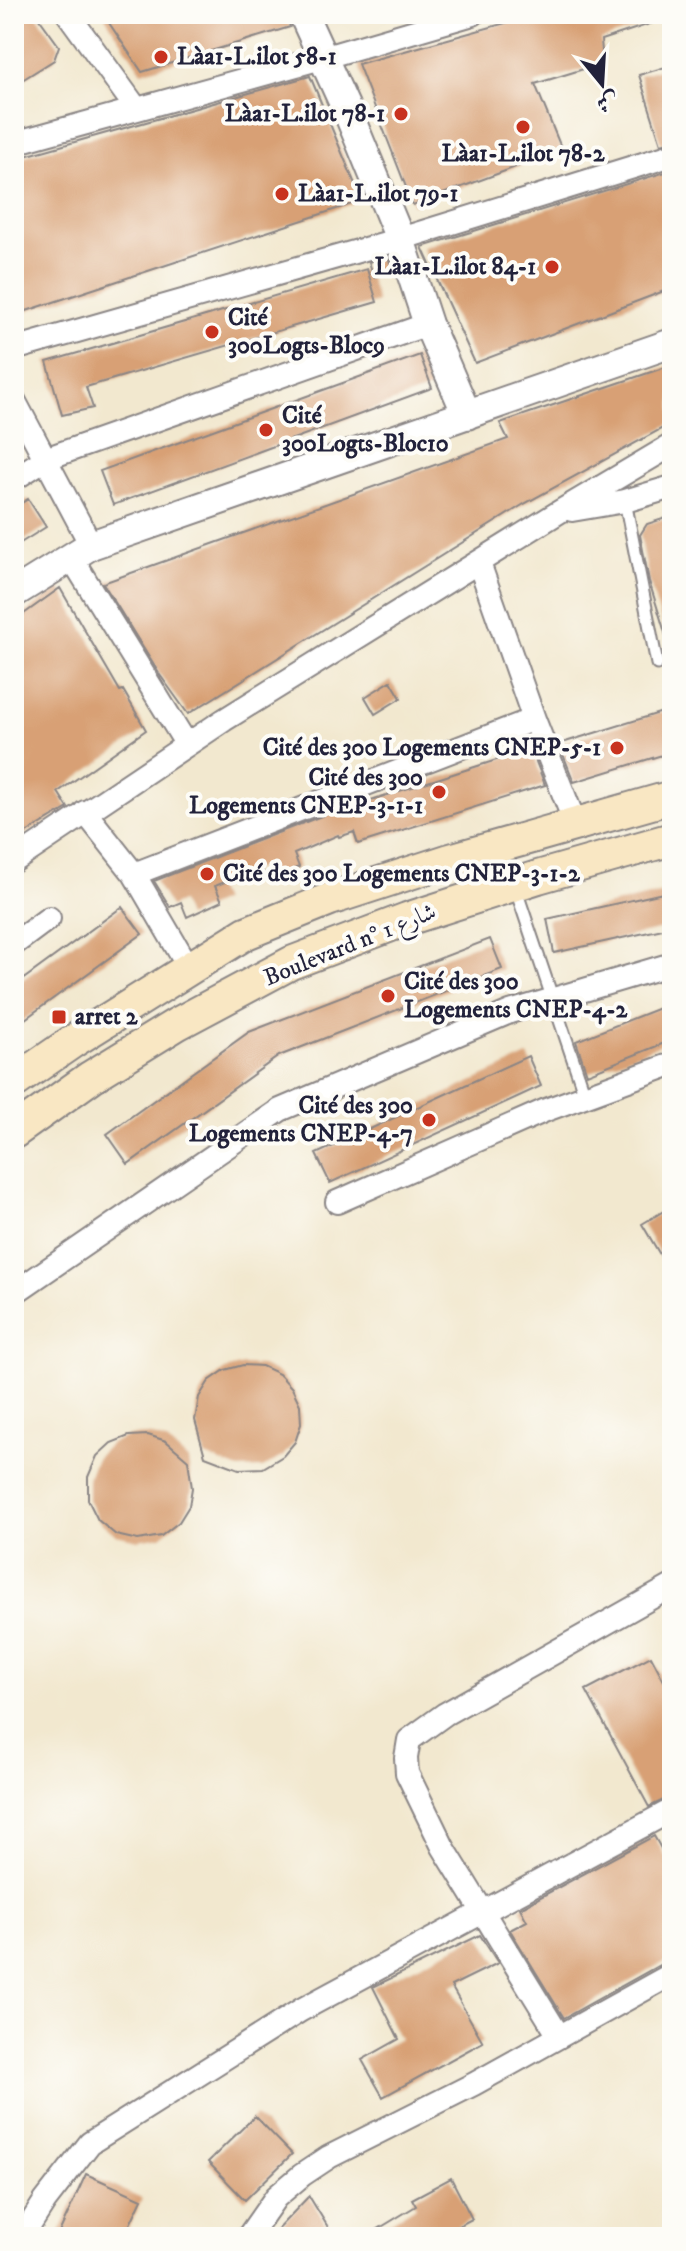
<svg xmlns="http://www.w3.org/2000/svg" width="686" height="2251" font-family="'IM FELL DW Pica',Amiri,serif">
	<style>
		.building { fill: #d8a074 }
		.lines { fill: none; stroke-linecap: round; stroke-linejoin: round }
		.service-casing { stroke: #8a8585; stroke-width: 15 }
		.minor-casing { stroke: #8a8585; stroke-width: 26 }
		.tertiary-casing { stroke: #8a8585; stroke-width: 32 }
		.secondary-casing { stroke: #8a8585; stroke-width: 36 }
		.service { stroke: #fff; stroke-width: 11 }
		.minor { stroke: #fff; stroke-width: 22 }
		.tertiary { stroke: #fff; stroke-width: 28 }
		.secondary { stroke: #f9e7c3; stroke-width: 32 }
		.poi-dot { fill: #c8321e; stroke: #fdfcf7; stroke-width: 3 }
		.labels { text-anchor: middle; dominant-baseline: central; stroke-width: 8; stroke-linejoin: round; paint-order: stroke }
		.poi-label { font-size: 24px; font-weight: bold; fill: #22223b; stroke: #fdfcf7; text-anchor: start }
		.street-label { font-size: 24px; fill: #22223b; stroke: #fdfcf7 }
	</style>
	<rect width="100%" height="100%" fill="#fdfcf7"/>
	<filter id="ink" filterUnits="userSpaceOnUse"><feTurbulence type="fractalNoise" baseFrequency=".0125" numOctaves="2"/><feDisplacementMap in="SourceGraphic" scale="16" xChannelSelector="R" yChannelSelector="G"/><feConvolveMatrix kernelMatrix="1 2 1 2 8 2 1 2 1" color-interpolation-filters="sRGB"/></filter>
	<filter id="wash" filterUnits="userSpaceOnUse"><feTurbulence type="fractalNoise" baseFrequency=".006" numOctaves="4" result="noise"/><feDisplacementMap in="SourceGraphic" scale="32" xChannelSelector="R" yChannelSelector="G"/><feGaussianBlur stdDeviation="1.8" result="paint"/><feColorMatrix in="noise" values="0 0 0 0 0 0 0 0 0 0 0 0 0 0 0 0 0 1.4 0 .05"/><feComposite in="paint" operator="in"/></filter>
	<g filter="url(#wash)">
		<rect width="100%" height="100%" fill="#f2e8cf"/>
		<g id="blocks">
			<path class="building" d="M14,14H36L59,46L54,60L14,85Z
				M103,14H286L290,27L142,72Z
				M538,14H668V18L601,40L603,63L535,84L562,150L413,205L358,64Z
				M672,65V141L661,144L639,75Z
				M310,76L360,196L355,203L14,315V159Z
				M672,170V288L475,363L422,247Z
				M388,257L393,271L374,277L369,262Z
				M367,269L377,302L86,387L93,408L62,415L47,362Z
				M420,355L432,388L113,505L100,471Z
				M672,365V423L524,504L188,714L160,675L103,583L508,439L500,423Z
				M28,499L46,527L14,547V508Z
				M672,516V638L667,639L649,581L640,535L647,524Z
				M60,588L120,691L123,690L146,730L58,792L68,808L14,840V621Z
				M391,681L401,698L375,714L365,697Z
				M672,709V752L574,782L559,744Z
				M531,749L545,785L358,844L354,832L339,837L338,835L294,854L299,867L267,881L261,867L215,886L222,901L187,917L181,902L170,907L154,881L324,815Z
				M672,891V927L554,953L547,919Z
				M122,907L142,934L14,1027V986Z
				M490,939L502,969L279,1056L128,1164L107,1134L249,1032Z
				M672,1003V1040L587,1074L576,1041Z
				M528,1056L541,1086L330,1183L316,1154Z
				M672,1206V1275L642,1224Z
				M243,1365L262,1366L279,1374L292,1388L300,1405L301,1424L295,1442L283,1456L263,1468L239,1469L205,1456L195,1420L199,1397L209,1381L225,1370Z
				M148,1435L166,1441L188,1460L192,1488L189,1506L179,1522L161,1536L138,1540L116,1535L98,1520L88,1500V1477L97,1456L111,1443L129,1436Z
				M651,1656L664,1681L672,1677V1796L649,1807L586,1690Z
				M654,1836L672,1868V1960L665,1962L564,2018L510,1930L527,1921L520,1908Z
				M480,1935L498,1963L451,1986L483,2042L383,2097L362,2060L399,2039L373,1987Z
				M255,2116L292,2154L245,2200L208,2162Z
				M86,2174L142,2199L124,2237H57Z
				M451,2178L472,2219L437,2237H365L416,2206L412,2199Z
				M309,2196L334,2237H270Z"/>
		</g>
	</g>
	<g filter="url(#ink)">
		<use href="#blocks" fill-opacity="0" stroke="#8a8585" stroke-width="2"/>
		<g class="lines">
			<g class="service-casing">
				<path id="service" d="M625,501L657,664
					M515,887L585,1095"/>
			</g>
			<g class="minor-casing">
				<path id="minor" d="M68,14L136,108
					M14,143L322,58L473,14
					M14,349L400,239L672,155
					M14,400L91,545
					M14,479L45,459L428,324
					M572,510L625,501L672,487
					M71,557L187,745
					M534,719L575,823
					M85,812L134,874L534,719L479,563
					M14,861L224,720L559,512L672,445
					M134,874L189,968
					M14,944L49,918
					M337,1202L546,1110L672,1064
					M14,1293L280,1110L510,1012L672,964
					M559,2036L443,1847L407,1773L406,1758L409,1740L445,1714L672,1586
					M22,2237L45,2201L90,2143L301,2010L672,1810
					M248,2237L276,2197L302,2175L329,2157L474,2084L672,1974"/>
			</g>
			<g class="tertiary-casing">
				<path id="tertiary" d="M303,14L349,115L400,239L428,324L467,415
					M14,593L91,545L672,343"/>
			</g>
			<g class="secondary-casing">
				<path id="secondary" d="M14,1082L72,1042L246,933L330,899L447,861L672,797
					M14,1132L91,1077L177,1024L291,963L407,919L538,877L672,839"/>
			</g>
			<use href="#service" class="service"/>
			<use href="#minor" class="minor"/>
			<use href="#tertiary" class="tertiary"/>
			<use href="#secondary" class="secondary"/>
		</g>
	</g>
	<g class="poi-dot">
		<circle cx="161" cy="57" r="8"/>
		<circle cx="401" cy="114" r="8"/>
		<circle cx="523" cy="127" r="8"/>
		<circle cx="282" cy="194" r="8"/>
		<circle cx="552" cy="267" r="8"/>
		<circle cx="212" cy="332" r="8"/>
		<circle cx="266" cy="430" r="8"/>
		<circle cx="617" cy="748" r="8"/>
		<circle cx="439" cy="792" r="8"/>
		<circle cx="207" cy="874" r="8"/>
		<circle cx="388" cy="996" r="8"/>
		<rect x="51" y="1009" width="16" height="16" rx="4"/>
		<circle cx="429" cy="1120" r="8"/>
	</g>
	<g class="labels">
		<g class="poi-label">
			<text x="177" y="57">Làa1-L.ilot 58-1</text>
			<text x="385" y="114" text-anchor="end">Làa1-L.ilot 78-1</text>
			<text x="523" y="154" text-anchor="middle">Làa1-L.ilot 78-2</text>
			<text x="298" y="194">Làa1-L.ilot 79-1</text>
			<text x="536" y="267" text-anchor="end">Làa1-L.ilot 84-1</text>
			<text x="228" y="318">Cité<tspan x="228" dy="28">300Logts-Bloc9</tspan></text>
			<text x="282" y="416">Cité<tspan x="282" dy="28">300Logts-Bloc10</tspan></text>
			<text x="601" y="748" text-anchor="end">Cité des 300 Logements CNEP-5-1</text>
			<text x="423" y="778" text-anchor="end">Cité des 300<tspan x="423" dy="28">Logements CNEP-3-1-1</tspan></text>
			<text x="223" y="874">Cité des 300 Logements CNEP-3-1-2</text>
			<text x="404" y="982">Cité des 300<tspan x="404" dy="28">Logements CNEP-4-2</tspan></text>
			<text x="75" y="1017">arret 2</text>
			<text x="413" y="1106" text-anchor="end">Cité des 300<tspan x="413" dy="28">Logements CNEP-4-7</tspan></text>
		</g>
		<g class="street-label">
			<text transform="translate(350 945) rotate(-22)">Boulevard n° شارع 1</text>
		</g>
	</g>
	<rect width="686" height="2251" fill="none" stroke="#fdfcf7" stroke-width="48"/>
	<g transform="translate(602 84) rotate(162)" stroke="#fdfcf7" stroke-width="6" paint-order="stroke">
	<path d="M0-6L14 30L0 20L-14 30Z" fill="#22223b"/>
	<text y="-12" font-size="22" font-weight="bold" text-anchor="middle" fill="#22223b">ش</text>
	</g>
</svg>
